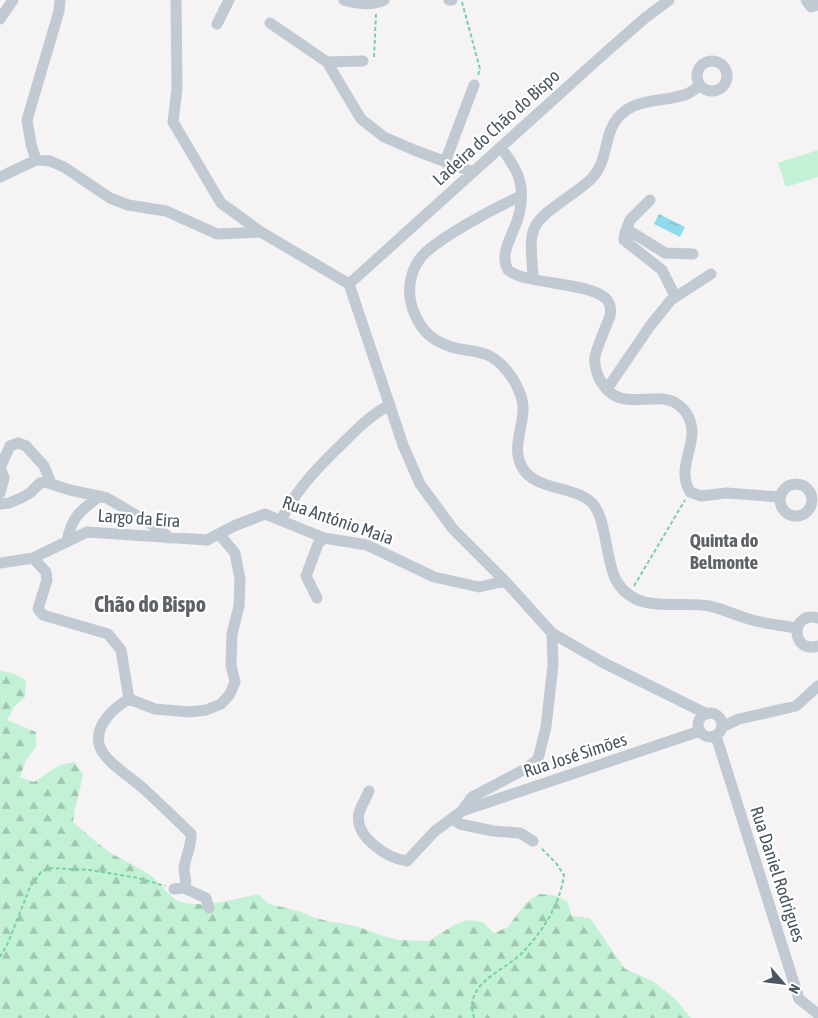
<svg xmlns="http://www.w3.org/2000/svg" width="818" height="1018" font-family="'Asap Condensed',sans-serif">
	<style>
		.forest { fill: url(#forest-firs) }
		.pitch { fill: #c3f1d5 }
		.water { fill: url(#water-ripples) }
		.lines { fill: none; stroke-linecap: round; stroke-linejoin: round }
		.path { stroke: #7ad0a6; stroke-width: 2; stroke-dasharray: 4 2.5; stroke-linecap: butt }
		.minor { stroke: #c1cad2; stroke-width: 11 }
		.labels { text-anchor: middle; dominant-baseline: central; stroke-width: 4.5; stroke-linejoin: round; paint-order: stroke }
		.street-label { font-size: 18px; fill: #4a5661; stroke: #fff }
		.neighbourhood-label { font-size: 19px; font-weight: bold; fill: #5f6368; stroke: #fff }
		.district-label { font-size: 22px; font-weight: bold; fill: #5f6368; stroke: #fff }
	</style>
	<defs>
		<pattern id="forest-firs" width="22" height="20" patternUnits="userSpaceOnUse" patternTransform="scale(1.25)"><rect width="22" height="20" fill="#c3f1d5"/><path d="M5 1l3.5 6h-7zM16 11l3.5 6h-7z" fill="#a0c6b0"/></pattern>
		<pattern id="water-ripples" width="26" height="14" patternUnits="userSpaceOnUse" patternTransform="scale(1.25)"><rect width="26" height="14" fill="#90daee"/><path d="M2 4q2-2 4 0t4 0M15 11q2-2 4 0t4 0" fill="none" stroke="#78b4c4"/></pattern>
	</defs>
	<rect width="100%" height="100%" fill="#f5f3f3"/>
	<path class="forest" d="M0,671L12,673L26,680L25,697L14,707L7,720L36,732V747L26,760L20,777L34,782L60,765L74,762L83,774C80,791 75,806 73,822C85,832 97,843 109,852C122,860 137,866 150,875C161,883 169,898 181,902C206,908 234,899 258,894L269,904L299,911L312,917L327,921L356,926L383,936L399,940L429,941L454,925L468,920L483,922L494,933L508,927L526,903L539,894L553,895L567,901L572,916L590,918L625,969L653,981L675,999L691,1018H0Z"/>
	<path class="pitch" d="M818,150V177L786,187L778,163Z"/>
	<path class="water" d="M659,214L685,227L680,237L654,224Z"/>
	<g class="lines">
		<path class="path" d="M462,2L480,69L478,75
			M374,57L376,14
			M634,586L685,500
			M0,957L8,943L30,887L41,872L49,868L90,870L138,878L165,886
			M474,1018C463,982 504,972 523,952C543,931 560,904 564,875L556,863L541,848"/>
		<path class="minor" d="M176,0L177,89L173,122L221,203L261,232
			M344,0C356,4 373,6 384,0
			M449,0H452
			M806,0L811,7L818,5
			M0,19L13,0
			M270,23L327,62L361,119L384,137L414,150L473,172
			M217,24L229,0
			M697 76a15 15 0 1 1 30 0a15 15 0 1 1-30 0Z
			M327,62L363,61
			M501,148C509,158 517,169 520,182C523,194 521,210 517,221C512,236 499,255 508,270C528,286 593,281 608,301C611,306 611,311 610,316C605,329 599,342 595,356C594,362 596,372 599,378C622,423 664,378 687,414C703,441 674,464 690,492L701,496L726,493L780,497
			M36,160L31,144L27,120L59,11L60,0
			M445,162L474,85
			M0,177L36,160L50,161L64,167L110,198L128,205L166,211L217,234L261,232L349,284
			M521,196C499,206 431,241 419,260C410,273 407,291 412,307C416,319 424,333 436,340C467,359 487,339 513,379C518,387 523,399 523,407C524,427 511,447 522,467C535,491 572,485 591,502C607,517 605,559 616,580C636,616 678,600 709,606C723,609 735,615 749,619C764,624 781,625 797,628
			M625,233L630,220L650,200
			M533,279C533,265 528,239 535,227C543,210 578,193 592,178C611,158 601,129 625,111C640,99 669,101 687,94C691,92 696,88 700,86
			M349,284L403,445L420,484L453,529L505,581L552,633L602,662L707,714
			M349,284L605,53L645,18L669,0
			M675,296L662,270L624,240L625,233L628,230L665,253L693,254
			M607,389L650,326L671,300L711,274
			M0,467L4,478L0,493
			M0,468L10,446L18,443L26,446L44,466L51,483
			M780 500a16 16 0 1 1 32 0a16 16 0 1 1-32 0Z
			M0,504L9,503L21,498L30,493L40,483L45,482L70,490L107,498L161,530L169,538
			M282,519C296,489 321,464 345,441C359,427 372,414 390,405
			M67,542C71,517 81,510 100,496
			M33,558L46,572L47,580L38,609L43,615L108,634L121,650L129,699L155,709L190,712L206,710L221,704L230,694L235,682L231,665L232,634L239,606L240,579L235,553L219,534
			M0,563L33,558L87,532L207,540L234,526L265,514L324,538L367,545L434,577L479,587L505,581
			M317,598L306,576L318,544L324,538
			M818,618C790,610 790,654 818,646
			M129,699C115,707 95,724 99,744C102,760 132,778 144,789C160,804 176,819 191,834C192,846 185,857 184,869C184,876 188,882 184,888L174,889
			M698 725a12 12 0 1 1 24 0a12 12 0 1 1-24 0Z
			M722,727L739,719L796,706L818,686
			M716,736L799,999L818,1014
			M369,791C366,798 361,806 359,813C354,837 387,858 407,861L435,831L462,811L472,797L527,768L538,759L546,727L553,665L552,633
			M462,811L700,731
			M452,818L460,824L493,831L520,833L533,841
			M184,888L206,898L209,908"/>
	</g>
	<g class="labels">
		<g class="street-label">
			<text transform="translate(496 127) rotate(-42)">Ladeira do Chão do Bispo</text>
			<text transform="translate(139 518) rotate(4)">Largo da Eira</text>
			<text transform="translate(338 520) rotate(19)">Rua António Maia</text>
			<text transform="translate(575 755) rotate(-18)">Rua José Simões</text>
			<text transform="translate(778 874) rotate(72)">Rua Daniel Rodrigues</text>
		</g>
		<g class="neighbourhood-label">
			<text x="724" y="540">Quinta do<tspan x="724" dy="22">Belmonte</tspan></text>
		</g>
		<g class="district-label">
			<text x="150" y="604">Chão do Bispo</text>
		</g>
	</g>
	<g transform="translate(783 983) rotate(118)" stroke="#ffffff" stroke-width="4" paint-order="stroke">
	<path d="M0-4L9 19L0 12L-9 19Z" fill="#4a5661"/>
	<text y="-8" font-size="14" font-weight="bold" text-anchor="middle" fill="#4a5661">N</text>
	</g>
</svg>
